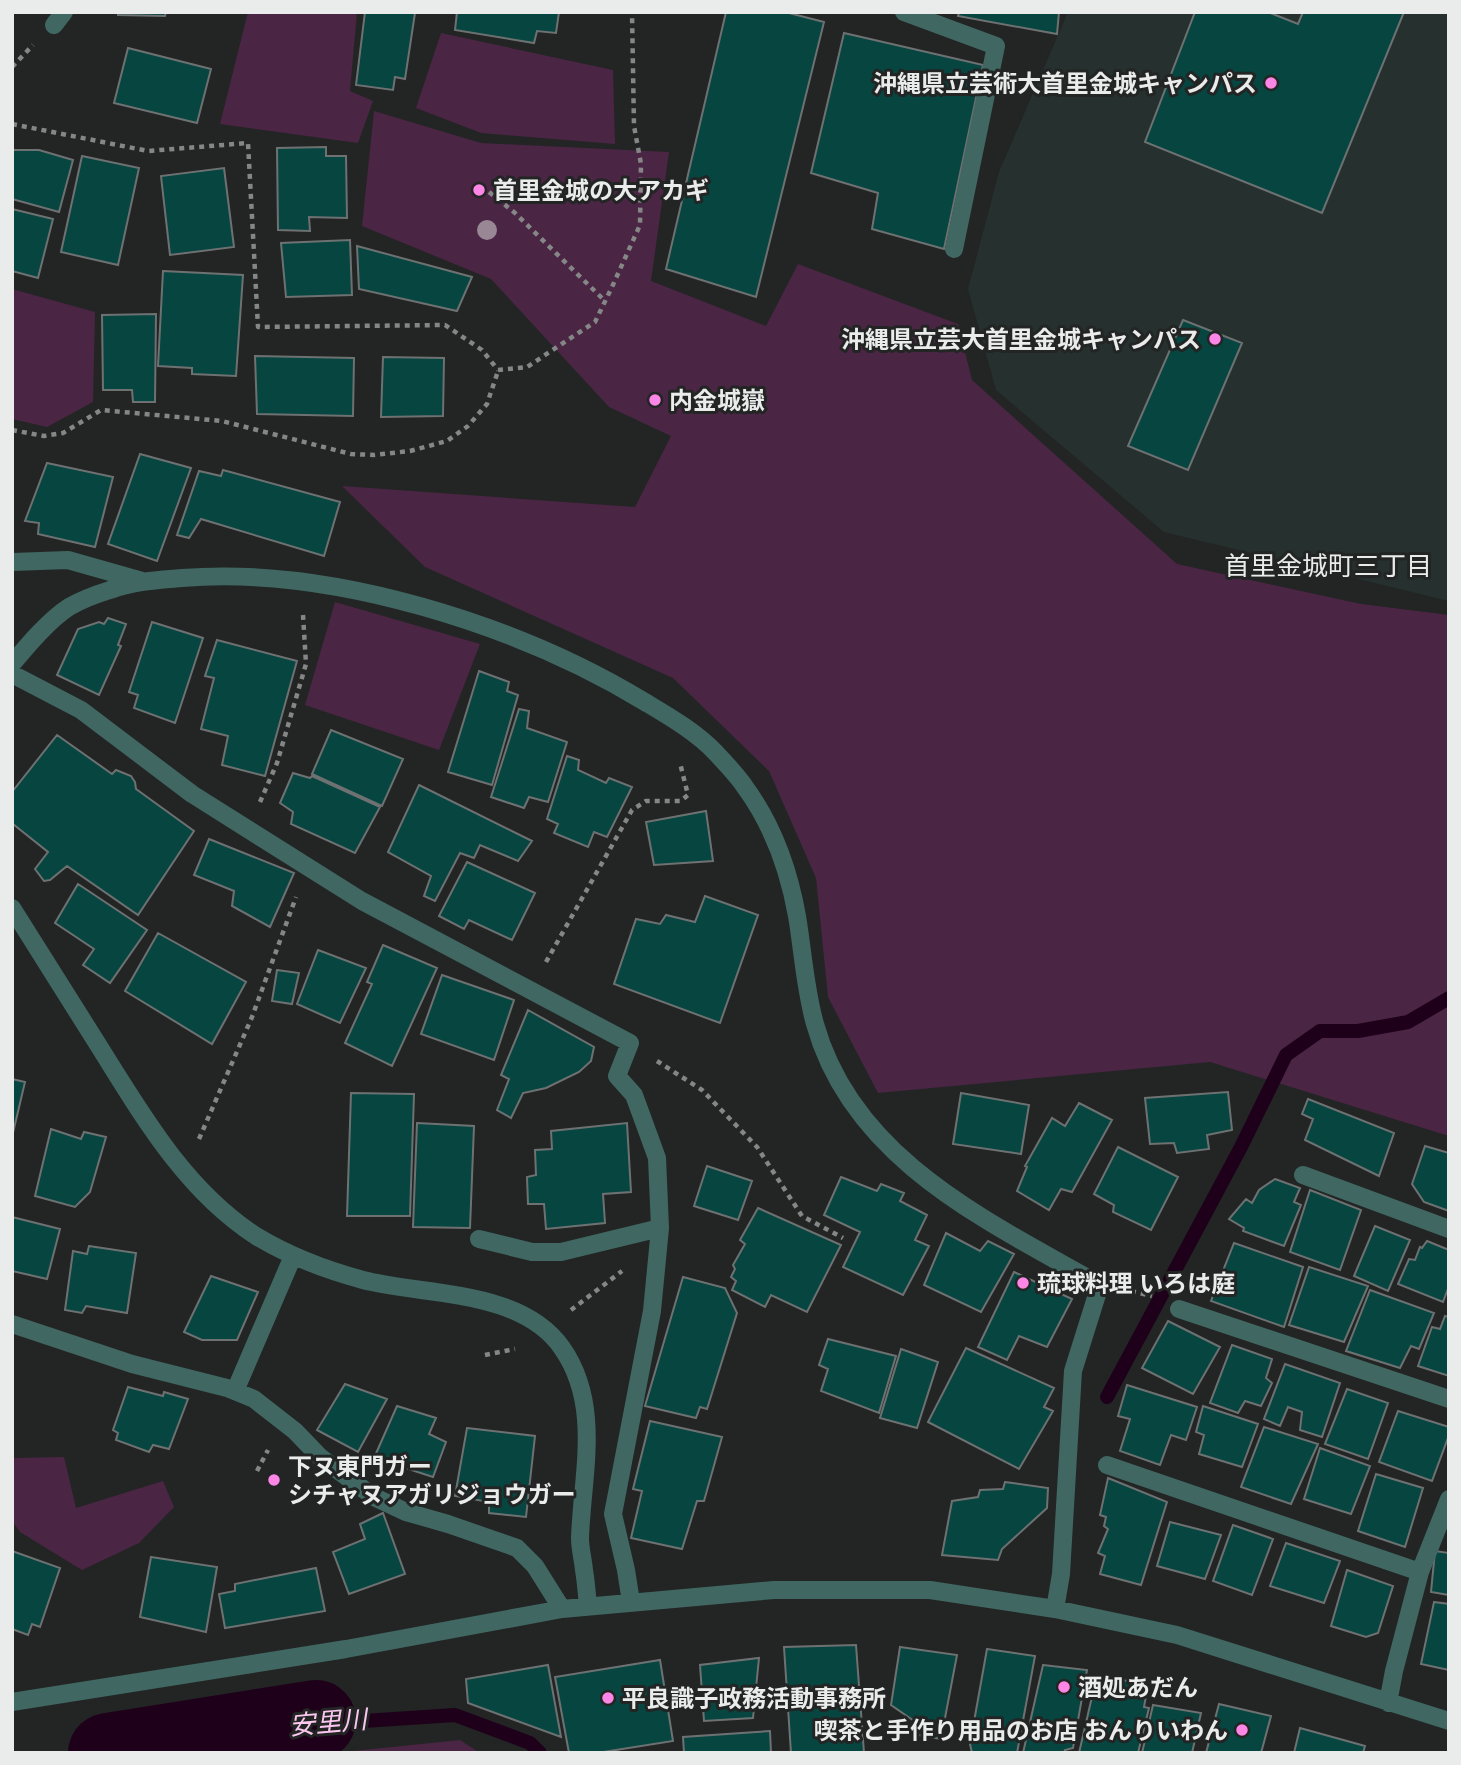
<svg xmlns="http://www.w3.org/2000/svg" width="1461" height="1765" font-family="Lora,'Noto Sans JP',serif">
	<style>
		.built { fill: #26302e }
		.green { fill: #4b2544 }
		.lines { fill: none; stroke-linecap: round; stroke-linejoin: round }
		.stream { stroke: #1f001a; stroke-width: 14 }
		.river { stroke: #1f001a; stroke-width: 80 }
		.building { fill: #064540; stroke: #6e7171; stroke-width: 2 }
		.path { stroke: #858786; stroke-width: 4.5; stroke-dasharray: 5 5; stroke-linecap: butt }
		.minor { stroke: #406762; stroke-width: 18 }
		.tree { fill: #998795 }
		.poi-dot { fill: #fb86e5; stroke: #222524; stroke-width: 2.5 }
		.labels { text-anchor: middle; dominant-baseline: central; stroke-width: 6; stroke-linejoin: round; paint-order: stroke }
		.poi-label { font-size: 24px; font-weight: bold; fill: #eaeceb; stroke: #222524; text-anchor: start }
		.neighbourhood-label { font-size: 26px; fill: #eaeceb; stroke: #222524 }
		.water-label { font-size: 26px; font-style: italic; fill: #fcc8f0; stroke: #222524 }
	</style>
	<rect width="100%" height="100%" fill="#222524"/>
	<path class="built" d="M1068,12H1449V601L1164,532L996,390L968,289L999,172Z"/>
	<path class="green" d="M248,12H357L350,91L373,101L358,143L220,124Z
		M441,33L613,70L615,144L481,133L416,108Z
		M374,111L481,143L669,152L651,281L766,326L798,264L958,324L972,380L1177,564L1361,604L1449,615V1136L1210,1062L878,1093L828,997L816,878L769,771L673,678L425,567L342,486L635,507L671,436L609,407L491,279L362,226Z
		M12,289L95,312L93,402L47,427L12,419Z
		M335,602L480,644L439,750L305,705Z
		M64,1457L76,1508L163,1481L174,1507L139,1543L82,1570L20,1532L12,1521V1458Z
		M460,1740L480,1753H333H334Z"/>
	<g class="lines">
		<path class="stream" d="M1107,1397L1241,1147L1286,1055L1320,1031H1358L1408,1022L1449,998
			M316,1720L363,1721L455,1715L530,1743L540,1753"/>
		<path class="river" d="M108,1753L316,1720"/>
	</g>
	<path class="building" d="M118,12H166L165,16L118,15Z
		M365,12L415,13L405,79L395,77L393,90L356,85Z
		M457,12H559L556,33L537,31L534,43L455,30Z
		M726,12H785L824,22L756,297L666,269Z
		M959,12H1059L1057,34L958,16Z
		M1195,12H1268L1298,24L1303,12H1404L1322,213L1145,142Z
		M844,33L983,65L944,249L872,229L878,193L811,173Z
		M128,48L211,69L197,123L114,103Z
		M326,147V156H346L347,218L309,217L310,231L278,230L277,148Z
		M12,150H39L73,160L59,212L12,199Z
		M82,156L139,168L118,265L61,252Z
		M224,168L234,247L170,255L161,176Z
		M12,209L53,219L38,278L12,271Z
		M350,240L352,295L286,297L281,243Z
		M357,246L472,277L457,311L359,289Z
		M163,271L243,275L236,376L192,374V368L158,366Z
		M156,314L155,402H133L132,390H103L102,315Z
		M1183,320L1242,343L1188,470L1128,446Z
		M255,356L354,358L353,416L257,414Z
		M383,357L444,358L443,416L381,417Z
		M140,454L191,468L157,561L108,544Z
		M47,463L113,477L95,547L38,534L39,523L25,521Z
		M223,470L340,502L324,556L201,519L189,538L177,535L199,471L221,476Z
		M108,618L126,624L118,645L121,646L99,695L57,675L78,629L99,622L104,624Z
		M152,622L203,638L175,723L134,708L138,695L129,692Z
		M217,640L297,661L265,776L222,765L228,736L201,729L214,678L205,676Z
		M479,671L509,682L507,691L518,695L492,785L448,772Z
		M519,709L529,711L527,728L567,742L548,802L529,797L524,808L491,797Z
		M331,730L403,759L382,806L312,774Z
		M57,735L112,774L116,770L131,776L135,782L136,789L194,831L138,915L67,866L50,880L44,881L35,869L48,852L13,824L12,792Z
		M567,756L579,760L578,770L606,783L609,778L632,787L607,837L594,832L588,847L554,833L558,824L547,819Z
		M293,773L310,778L312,776L380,807L355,853L291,824L293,812L280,803Z
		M419,785L532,841L518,861L480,845L474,858L460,853L435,901L424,896L431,876L388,852Z
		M706,811L713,861L654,865L646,822Z
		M209,839L294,873L270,927L232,906L234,891L194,875Z
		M467,862L535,893L512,940L469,920L464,929L439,916Z
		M78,884L147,930L110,983L83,965L94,949L55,923Z
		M705,896L758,915L720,1023L614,984L636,919L660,924L666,915L695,922Z
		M158,933L246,982L212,1044L125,991Z
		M383,945L437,968L392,1066L345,1043L372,984L367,982Z
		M318,950L366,968L340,1023L297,1004Z
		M277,970L299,973L292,1004L272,1001Z
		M442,975L514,1000L494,1060L421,1034Z
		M528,1010L594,1047L591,1061L579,1072L546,1088L523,1093L511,1118L497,1110L509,1079L501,1075Z
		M12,1079L25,1082L12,1137Z
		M1228,1092L1232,1130L1207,1135L1209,1149L1177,1153L1174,1143L1150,1144L1145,1098Z
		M351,1093L414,1094L410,1216H347Z
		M961,1093L1029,1105L1021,1154L953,1144Z
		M1308,1099L1394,1133L1379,1176L1305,1140L1313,1119L1302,1114Z
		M1079,1103L1112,1120L1072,1192L1061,1189L1049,1210L1017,1191L1027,1167L1025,1166L1052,1118L1065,1126Z
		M417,1123L474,1126L470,1228L413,1227Z
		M627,1123L631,1192L603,1194L605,1223L546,1229L544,1204H528L527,1177L536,1175L535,1150L552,1149L551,1131Z
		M51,1129L81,1139L84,1132L106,1137L90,1192L75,1207L35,1196Z
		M1425,1146L1449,1153V1211L1424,1202L1412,1184Z
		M1118,1147L1178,1177L1151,1230L1113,1212L1114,1205L1094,1194Z
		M707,1166L752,1181L738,1220L694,1206Z
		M841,1177L877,1191L881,1184L904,1193L900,1201L927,1215L915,1240L929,1246L903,1295L843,1267L860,1232L824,1215Z
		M1275,1179L1300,1188L1294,1202L1301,1205L1284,1246L1243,1231L1244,1228L1229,1219L1246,1199L1252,1203L1259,1190Z
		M1310,1190L1361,1210L1340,1270L1290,1252Z
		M758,1208L841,1245L807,1312L771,1295L765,1307L732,1290L736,1281L731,1277L735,1269L733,1265L745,1244L740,1240Z
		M12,1217L60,1229L47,1279L12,1271Z
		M1375,1226L1410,1240L1388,1291L1354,1276Z
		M946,1233L980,1251L988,1241L1014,1254L981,1312L924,1285Z
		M1427,1241L1449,1250V1286L1443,1302L1398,1284L1409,1259L1415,1260L1420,1247L1422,1248Z
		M1234,1243L1303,1267L1284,1327L1211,1301Z
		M89,1246L136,1253L127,1313L86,1306L82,1313L65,1310L73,1251L87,1254Z
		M1309,1267L1368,1286L1344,1342L1289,1325Z
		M1014,1272L1072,1299L1047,1347L1019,1336L1007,1360L978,1347Z
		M211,1276L258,1292L237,1340H202L184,1332Z
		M683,1277L725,1288L737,1313L707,1409L700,1407L696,1418L645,1406Z
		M1370,1290L1434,1313L1419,1349L1411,1346L1400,1368L1346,1351Z
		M1445,1316L1449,1317V1376L1418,1366L1432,1327L1440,1329Z
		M1168,1321L1220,1347L1193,1394L1142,1368Z
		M828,1339L896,1356L879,1413L821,1391L828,1369L819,1365Z
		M1232,1345L1272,1359L1266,1378L1272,1383L1261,1406L1245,1401L1238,1413L1210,1403Z
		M966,1348L1054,1388L1044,1407L1053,1411L1019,1469L928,1422Z
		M901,1349L938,1362L917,1428L880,1418Z
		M1285,1364L1340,1383L1322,1437L1300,1430L1302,1412L1288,1407L1280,1426L1264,1419Z
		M345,1384L387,1399L358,1452L317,1430Z
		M1127,1385L1197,1407L1186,1440L1171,1435L1160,1465L1120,1451L1130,1419L1118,1416Z
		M128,1387L163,1396L164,1392L188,1399L169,1449L153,1445L149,1452L116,1440L118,1433L113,1430Z
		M1347,1389L1388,1403L1368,1459L1325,1444Z
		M397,1406L436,1418L429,1434L446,1442L433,1477L374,1458Z
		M1203,1406L1258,1424L1242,1467L1199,1454L1204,1435L1196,1432Z
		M1398,1411L1449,1427V1435L1432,1481L1379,1462Z
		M650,1421L722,1437L704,1501H697L682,1549L631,1538L642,1491L633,1489Z
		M1264,1427L1318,1444L1291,1504L1241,1487Z
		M467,1428L535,1436L526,1517L489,1513V1502L455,1496Z
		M1320,1448L1370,1466L1351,1514L1304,1499Z
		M1376,1474L1423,1488L1405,1547L1358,1531Z
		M1108,1478L1167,1502L1141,1585L1100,1574L1105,1556L1098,1553L1108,1529L1104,1526L1106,1517L1100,1515Z
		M1005,1482L1048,1488L1047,1508L1002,1549L998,1560L942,1555L952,1501L978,1497L980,1490L1003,1489Z
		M383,1513L405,1574L349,1594L333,1552L365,1539L360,1524Z
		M1170,1522L1221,1535L1205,1579L1157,1566Z
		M1233,1525L1273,1539L1252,1595L1213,1581Z
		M1286,1543L1340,1561L1324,1603L1270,1586Z
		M12,1551L60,1568L40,1627L32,1624L28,1635L12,1629Z
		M1435,1551L1449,1553V1595L1431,1592Z
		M151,1557L217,1567L206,1632L140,1617Z
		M316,1568L325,1611L225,1628L219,1594L235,1591V1584Z
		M1347,1570L1393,1586L1378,1633L1366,1637L1331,1626Z
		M1434,1602L1449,1604V1670L1421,1664Z
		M856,1645L864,1753H791L784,1647Z
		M900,1647L957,1655L941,1739L918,1735L917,1723L891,1705Z
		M987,1649L1035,1656L1017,1753H972L970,1744Z
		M759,1658L753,1718L704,1721L700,1665Z
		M660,1660L673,1741L597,1753H569L555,1677Z
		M548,1665L561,1737L468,1703L466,1679Z
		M1043,1665L1087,1670L1073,1748L1065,1750L1064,1753H1023Z
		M1097,1675L1148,1685L1144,1707L1149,1708L1138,1753H1079Z
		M1219,1704L1271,1716L1261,1753H1206Z
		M1153,1705L1201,1713L1192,1753H1142Z
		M1300,1728L1365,1746L1363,1753H1294Z
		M770,1731L771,1753H684L683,1737Z"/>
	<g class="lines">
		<path class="path" d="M12,67L33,45
			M12,124L148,151L248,143L258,327L445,325L482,350L498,370
			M489,192L515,213L605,301
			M498,370L527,367L595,322L612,287L640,225L641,164L634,126L632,12
			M12,430L44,436L63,433L101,410L222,421L351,454L374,455L410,451L447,441L468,426L487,404L498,371
			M260,802L277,763L306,664L303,615
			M546,962L632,810L646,801H681L688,795L680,763
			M657,1061L702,1090L757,1147L802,1216L843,1238
			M199,1139L252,1017L296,897
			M1131,1291L1152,1296
			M571,1310L622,1271
			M485,1355L515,1349
			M257,1471L268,1450"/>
		<path class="minor" d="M904,12L996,46L954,249
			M54,25L64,12
			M12,562L68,560L142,581
			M12,664C28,645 49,620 69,607C81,600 97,594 110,590C133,581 158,580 182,578C332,566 518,625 645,702C670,717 696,732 716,753C726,764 737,775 745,787C772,824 789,871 797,916C803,952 805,989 815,1024C853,1160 988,1221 1100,1285L1073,1371L1061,1574L1055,1609
			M12,674L81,710L192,794L362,901L630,1043L617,1076L634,1095L657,1158L660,1228L652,1311L613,1514L626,1570L631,1602
			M12,908C42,956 72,1004 102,1051C145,1120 187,1191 256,1236C289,1256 326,1270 363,1280C426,1296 521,1289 562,1348C602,1405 582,1475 580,1538C580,1549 583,1559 584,1570C586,1582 587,1594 588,1607
			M1303,1175L1449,1229
			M479,1239L532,1252H561L660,1228
			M1179,1309L1449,1399
			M12,1324L132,1364L227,1388L254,1399L295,1431L320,1457L374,1497L406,1512L448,1524L517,1548L535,1566L562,1609
			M235,1391L293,1256
			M1107,1465L1420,1572
			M12,1702L346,1649L562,1609L774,1590H930L1055,1609L1177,1635L1449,1721
			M1388,1703L1394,1671L1420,1572L1449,1499"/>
	</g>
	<circle class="tree" cx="487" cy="230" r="10"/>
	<g class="poi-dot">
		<circle cx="1271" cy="83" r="7"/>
		<circle cx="479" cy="190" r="7"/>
		<circle cx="1215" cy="339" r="7"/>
		<circle cx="655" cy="400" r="7"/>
		<circle cx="1023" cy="1283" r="7"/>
		<circle cx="274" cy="1480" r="7"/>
		<circle cx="1064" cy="1687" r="7"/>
		<circle cx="608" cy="1698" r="7"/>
		<circle cx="1242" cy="1730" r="7"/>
	</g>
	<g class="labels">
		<g class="poi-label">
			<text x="1257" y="83" text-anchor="end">沖縄県立芸術大首里金城キャンパス</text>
			<text x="493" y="190">首里金城の大アカギ</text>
			<text x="1201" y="339" text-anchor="end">沖縄県立芸大首里金城キャンパス</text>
			<text x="669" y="400">内金城嶽</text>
			<text x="1037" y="1283">琉球料理 いろは庭</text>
			<text x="288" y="1466">下ヌ東門ガー<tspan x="288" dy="28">シチャヌアガリジョウガー</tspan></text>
			<text x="1078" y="1687">酒処あだん</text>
			<text x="622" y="1698">平良識子政務活動事務所</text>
			<text x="1228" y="1730" text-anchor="end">喫茶と手作り用品のお店 おんりいわん</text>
		</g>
		<g class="neighbourhood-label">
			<text x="1328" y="565">首里金城町三丁目</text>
		</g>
		<g class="water-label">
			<text transform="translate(328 1722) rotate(-5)">安里川</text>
		</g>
	</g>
	<rect width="1461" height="1765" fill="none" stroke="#eaeceb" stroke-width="28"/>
</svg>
